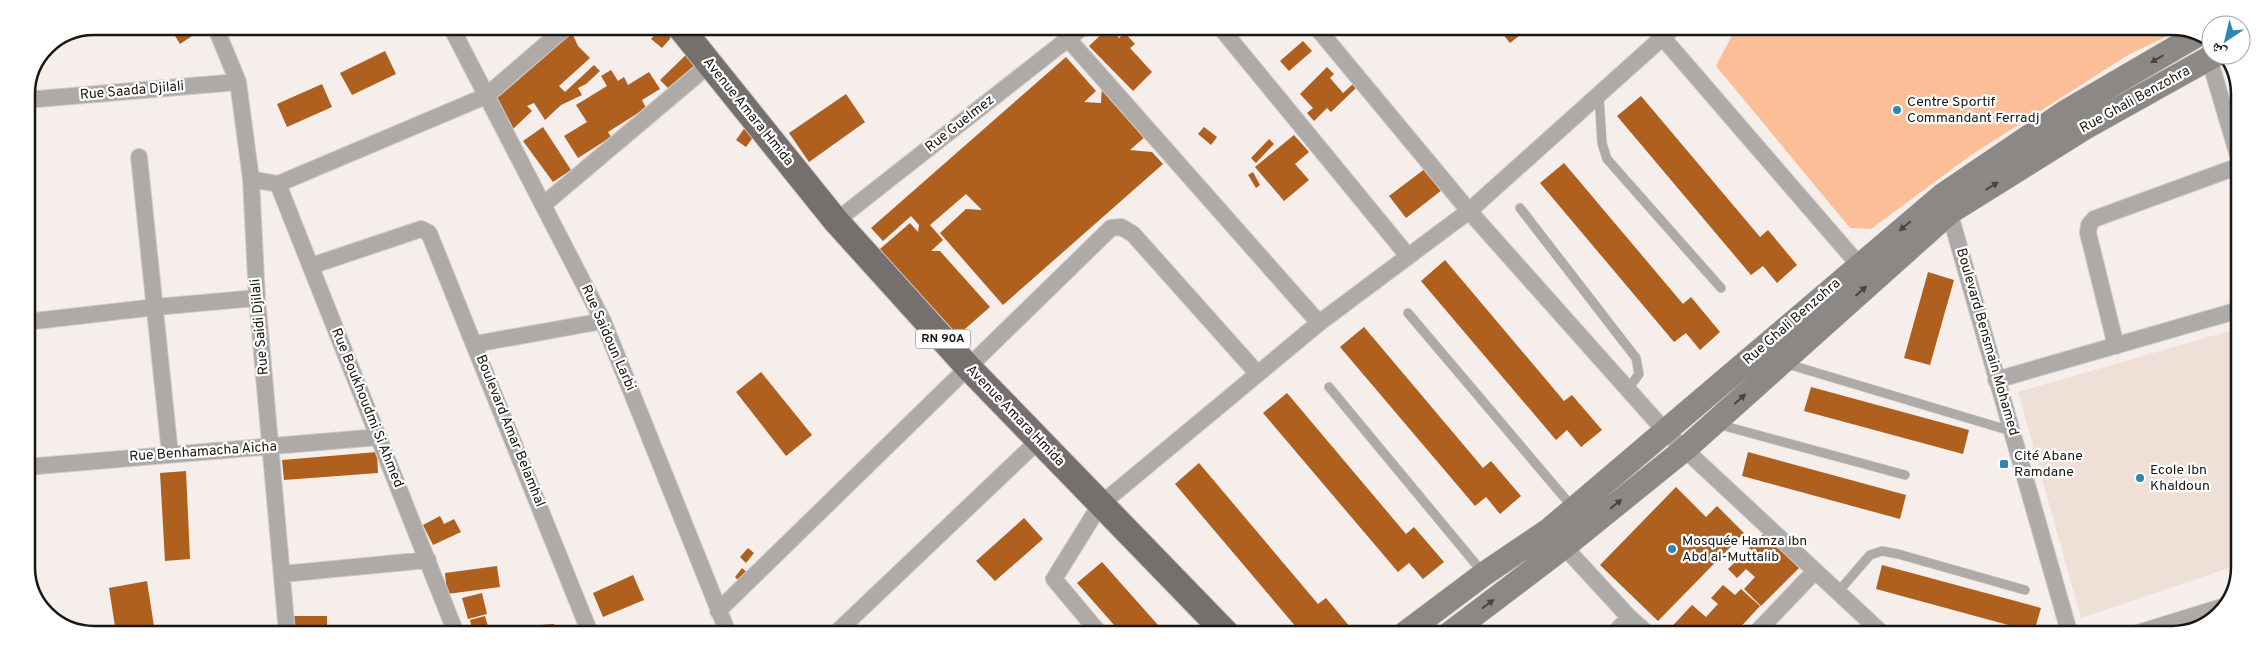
<svg xmlns="http://www.w3.org/2000/svg" width="2266" height="661" font-family="Overpass,'Noto Naskh Arabic',sans-serif">
	<style>
		.built { fill: #eee0d7 }
		.green { fill: #fbbe96 }
		.building { fill: #af5f1e }
		.lines { fill: none; stroke-linecap: round; stroke-linejoin: round }
		.service-casing { stroke: #d2ccc8; stroke-width: 10 }
		.minor-casing { stroke: #d2ccc8; stroke-width: 18 }
		.secondary-casing { stroke: #d2ccc8; stroke-width: 25 }
		.primary-casing { stroke: #d2ccc8; stroke-width: 28 }
		.service { stroke: #adaaa8; stroke-width: 9 }
		.minor { stroke: #adaaa8; stroke-width: 16 }
		.secondary { stroke: #8c8886; stroke-width: 24 }
		.primary { stroke: #75706d; stroke-width: 26 }
		.oneway { fill: #474442 }
		.poi-dot { fill: #2b87b4; stroke: #fff; stroke-width: 2 }
		.labels { text-anchor: middle; dominant-baseline: central; stroke-width: 4.5; stroke-linejoin: round; paint-order: stroke }
		.shield { fill: #fff; stroke: #5e5d5b; stroke-width: 1 }
		.shield-label { font-size: 12px; font-weight: bold; fill: #191715 }
		.street-label { font-size: 14px; fill: #191715; stroke: #fff }
		.poi-label { font-size: 14px; fill: #191715; stroke: #fff; text-anchor: start }
		.rim { fill: none; stroke: #191715; stroke-width: 2.5 }
	</style>
	<rect width="100%" height="100%" fill="#f5eeea"/>
	<path class="built" d="M2236,329L2239,340L2238,565L2081,618L2018,392Z"/>
	<path class="green" d="M1736,28H2184L2128,55L1971,155L1871,229L1850,228L1716,66Z"/>
	<path class="building" d="M169,26H195L198,32L180,44Z
		M662,27H667L675,33L662,48L651,39Z
		M1109,27L1119,38L1125,33L1135,44L1130,48L1152,72L1133,91L1089,46Z
		M1498,28H1529L1510,43Z
		M572,33L578,46L590,58L559,86L565,92L594,65L600,71L586,84L578,88L582,95L561,105L545,120L534,103L527,106L532,111L513,129L508,124L496,96L564,37Z
		M1303,41L1312,51L1289,71L1280,61Z
		M385,51L396,74L352,95L340,73Z
		M689,52L700,64L672,92L660,80Z
		M1066,57L1096,91L1084,102L1101,103L1102,84L1147,135L1130,150L1152,152L1163,164L1003,305L940,233L966,209L982,210L966,194L930,225L943,240L931,251H940L990,307L950,342L873,255L910,223L918,232L919,225L911,216L883,241L871,228Z
		M1327,67L1334,74L1330,78L1343,93L1353,84L1356,88L1331,112L1327,108L1314,121L1307,113L1313,108L1300,94Z
		M611,70L618,81L624,77L628,85L649,72L660,89L642,100L646,108L608,132L611,137L578,158L564,136L587,122L576,105L607,86L601,76Z
		M322,84L332,107L287,127L277,104Z
		M846,94L865,122L809,162L789,133Z
		M1641,96L1760,237L1768,230L1797,265L1777,283L1763,266L1751,275L1617,116Z
		M746,126L756,133L746,147L736,140Z
		M543,127L571,170L553,182L523,141Z
		M1204,127L1217,137L1211,145L1198,134Z
		M1294,135L1309,152L1295,164L1309,180L1284,201L1255,167Z
		M1269,139L1274,144L1256,163L1251,158Z
		M1564,163L1683,304L1691,297L1720,332L1700,350L1686,333L1674,342L1540,183Z
		M1426,168L1442,190L1406,218L1389,196Z
		M1253,172L1260,185L1256,188L1248,175Z
		M1445,260L1564,401L1572,395L1602,430L1581,447L1567,430L1556,440L1421,281Z
		M1928,272L1954,280L1930,365L1904,358Z
		M1364,327L1483,468L1491,461L1521,496L1500,514L1486,497L1475,506L1340,347Z
		M761,372L812,435L786,456L736,392Z
		M1811,387L1969,430L1963,454L1804,411Z
		M1287,393L1406,534L1414,527L1444,562L1423,579L1409,563L1398,572L1263,413Z
		M377,452L378,473L284,480L282,460Z
		M1748,452L1906,495L1900,519L1742,476Z
		M1199,463L1318,604L1326,598L1355,633L1302,634L1175,484Z
		M186,471L190,559L165,561L160,473Z
		M1676,487L1706,517L1717,506L1744,533L1658,621L1600,565Z
		M440,516L444,524L454,519L461,532L433,545L423,525Z
		M1024,518L1043,539L995,581L976,561Z
		M1764,533L1799,568L1761,606L1744,589L1755,577L1746,569L1737,578L1728,569Z
		M748,548L754,553L746,563L740,557Z
		M1102,562L1166,634H1122L1077,583Z
		M1882,565L2041,608L2034,632L1876,589Z
		M497,566L500,587L447,594L445,573Z
		M742,568L749,574L741,583L735,577Z
		M633,575L644,600L603,617L593,593Z
		M147,581L155,633H116L109,588Z
		M1723,585L1735,595L1741,589L1760,606L1734,634H1665L1692,605L1706,617L1718,604L1711,598Z
		M482,593L487,614L468,619L462,598Z
		M290,616H327V633H290Z
		M485,616L490,633H473L470,620Z
		M554,624L555,633H528L527,626Z"/>
	<g class="lines">
		<g class="service-casing">
			<path id="service" d="M1599,95L1602,143L1607,159L1721,288
				M1520,208L1636,358L1639,374L1628,389
				M1408,313L1574,509
				M1784,363L2011,431
				M1329,387L1484,574
				M1717,424L1905,475
				M1838,592L1870,555L1882,551L1898,554L2025,590"/>
		</g>
		<g class="minor-casing">
			<path id="minor" d="M215,26L238,82L251,179L257,298L287,633
				M451,27L603,321L728,633
				M1220,27L1408,256
				M1317,28L1469,211L1665,431L1883,634
				M1663,38L1859,265
				M1069,40L1319,323
				M2209,58L2239,159
				M26,100L238,82
				M139,157L170,454
				M251,179L278,184L486,96L566,27
				M278,184L456,633
				M1947,204L2070,635
				M543,205L710,64
				M836,221L1083,27
				M311,266L421,229L429,233L590,633
				M26,322L156,307L257,298
				M475,344L603,321
				M2116,346L2088,233L2089,225L2094,219L2239,166
				M1996,380L2239,310
				M26,467L379,437
				M1558,540L1629,617L1648,634
				M282,574L428,560
				M718,611L1111,228L1121,227L1133,234L1257,373
				M836,633L1038,441
				M1100,634L1054,579L1100,505L1319,323L1469,211L1673,28
				M1614,634L1629,617
				M1755,634L1815,571
				M2131,635L2222,607"/>
		</g>
		<g class="secondary-casing">
			<path id="secondary" d="M1404,634L1484,574L1549,530L1943,195L2067,111L2199,34
				M1449,634L1565,546L1685,449L1950,212L2086,127L2215,55"/>
		</g>
		<g class="primary-casing">
			<path id="primary" d="M680,27L836,221L968,367L1227,634"/>
		</g>
		<use href="#service" class="service"/>
		<use href="#minor" class="minor"/>
		<use href="#secondary" class="secondary"/>
		<use href="#primary" class="primary"/>
	</g>
	<defs><path id="oneway-solid" d="M-6-.8H1V-3.2L6.5 0L1 3.2V.8H-6Z" transform="scale(1.25)"/></defs>
	<g class="oneway">
		<use href="#oneway-solid" transform="translate(2157 59) rotate(150)"/>
		<use href="#oneway-solid" transform="translate(1992 186) rotate(-31)"/>
		<use href="#oneway-solid" transform="translate(1905 226) rotate(140)"/>
		<use href="#oneway-solid" transform="translate(1861 291) rotate(-42)"/>
		<use href="#oneway-solid" transform="translate(1740 399) rotate(-42)"/>
		<use href="#oneway-solid" transform="translate(1616 504) rotate(-39)"/>
		<use href="#oneway-solid" transform="translate(1488 604) rotate(-37)"/>
	</g>
	<g class="poi-dot">
		<circle cx="1897" cy="110" r="5"/>
		<rect x="1999" y="459" width="10" height="10" rx="2.5"/>
		<circle cx="2140" cy="478" r="5"/>
		<circle cx="1672" cy="549" r="5"/>
	</g>
	<g class="labels">
		<rect class="shield" x="915.5" y="329.5" width="55" height="19" rx="4"/>
		<g class="shield-label">
			<text x="943" y="339">RN 90A</text>
		</g>
		<g class="street-label">
			<text transform="translate(132 91) rotate(-5)">Rue Saada Djilali</text>
			<text transform="translate(2135 100) rotate(-29)">Rue Ghali Benzohra</text>
			<text transform="translate(748 112) rotate(51)">Avenue Amara Hmida</text>
			<text transform="translate(960 124) rotate(-38)">Rue Guelmez</text>
			<text transform="translate(1792 322) rotate(-41)">Rue Ghali Benzohra</text>
			<text transform="translate(260 327) rotate(-95)">Rue Saidi Djilali</text>
			<text transform="translate(608 338) rotate(66)">Rue Saidoun Larbi</text>
			<text transform="translate(1987 342) rotate(74)">Boulevard Bensmain Mohamed</text>
			<text transform="translate(367 408) rotate(68)">Rue Boukhoudmi Si Ahmed</text>
			<text transform="translate(1015 416) rotate(46)">Avenue Amara Hmida</text>
			<text transform="translate(510 431) rotate(68)">Boulevard Amar Belamhal</text>
			<text transform="translate(203 452) rotate(-4)">Rue Benhamacha Aicha</text>
		</g>
		<g class="poi-label">
			<text x="1907" y="102">Centre Sportif<tspan x="1907" dy="16">Commandant Ferradj</tspan></text>
			<text x="2014" y="456">Cité Abane<tspan x="2014" dy="16">Ramdane</tspan></text>
			<text x="2150" y="470">Ecole Ibn<tspan x="2150" dy="16">Khaldoun</tspan></text>
			<text x="1682" y="541">Mosquée Hamza ibn<tspan x="1682" dy="16">Abd al-Muttalib</tspan></text>
		</g>
	</g>
	<path d="M0 0H2266V661H0ZM94 35H2172A59 59 0 0 1 2231 94V567A59 59 0 0 1 2172 626H94A59 59 0 0 1 35 567V94A59 59 0 0 1 94 35Z" fill="#fff" fill-rule="evenodd"/>
	<path class="rim" d="M94 35H2172A59 59 0 0 1 2231 94V567A59 59 0 0 1 2172 626H94A59 59 0 0 1 35 567V94A59 59 0 0 1 94 35Z"/>
	<g transform="translate(2226 40) rotate(215)"><circle r="24" fill="#ffffff" stroke="#a3a2a1"/>
	<path d="M0-4L9 19L0 12L-9 19Z" fill="#2b87b4"/>
	<text y="-8" font-size="14" font-weight="bold" text-anchor="middle" fill="#191715">ش</text>
	</g>
</svg>
